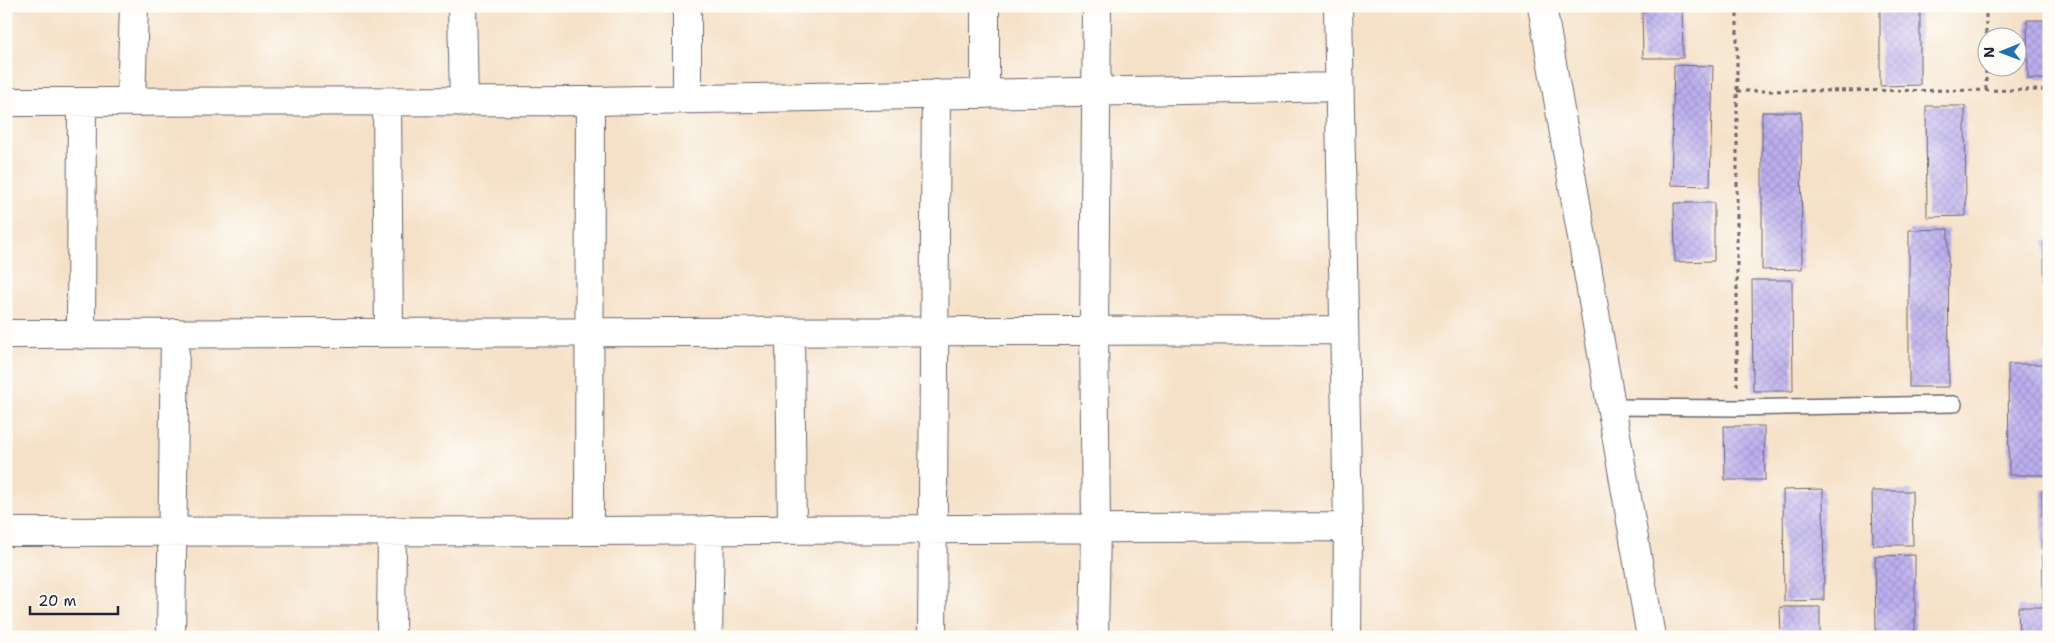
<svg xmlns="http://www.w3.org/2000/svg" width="2055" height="643" font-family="'Shantell Sans',sans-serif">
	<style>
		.building { fill: url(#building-cross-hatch) }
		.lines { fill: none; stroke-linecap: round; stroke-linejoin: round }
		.service-casing { stroke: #6c656c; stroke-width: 18 }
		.minor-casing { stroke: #6c656c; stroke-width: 30 }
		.path { stroke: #6c656c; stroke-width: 3; stroke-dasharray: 4 4; stroke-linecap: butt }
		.service { stroke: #fff; stroke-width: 15 }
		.minor { stroke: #fff; stroke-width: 28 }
	</style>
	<defs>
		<pattern id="building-cross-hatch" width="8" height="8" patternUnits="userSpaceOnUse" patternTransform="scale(1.25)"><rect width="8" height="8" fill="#bbafee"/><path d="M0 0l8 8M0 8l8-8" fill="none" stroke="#a096cd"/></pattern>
	</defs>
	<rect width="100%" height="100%" fill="#fdfcf7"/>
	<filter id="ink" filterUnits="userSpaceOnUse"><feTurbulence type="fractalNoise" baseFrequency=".02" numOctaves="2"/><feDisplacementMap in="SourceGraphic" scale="10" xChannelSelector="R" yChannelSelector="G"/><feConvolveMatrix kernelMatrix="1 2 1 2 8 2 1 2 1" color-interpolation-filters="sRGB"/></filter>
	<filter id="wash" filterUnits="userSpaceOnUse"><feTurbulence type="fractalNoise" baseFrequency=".0096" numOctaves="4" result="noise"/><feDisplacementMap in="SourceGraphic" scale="20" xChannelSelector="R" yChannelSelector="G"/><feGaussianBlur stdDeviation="1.12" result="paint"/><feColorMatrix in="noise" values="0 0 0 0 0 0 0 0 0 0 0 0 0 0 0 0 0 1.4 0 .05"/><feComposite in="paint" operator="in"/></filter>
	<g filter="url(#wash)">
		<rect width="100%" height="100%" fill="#f5e1c7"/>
		<g id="blocks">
			<path class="building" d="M1642,6H1682L1683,58H1643Z
				M1880,6H1920V85L1880,86Z
				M2027,20H2049V79H2028Z
				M1674,65L1713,66L1710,186L1671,185Z
				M1926,106H1965L1966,216L1927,217Z
				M1762,112H1801L1802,269L1762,270Z
				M1674,203H1714V261L1675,262Z
				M1948,229L1949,387H1909V230Z
				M2044,241H2049V352H2045Z
				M1752,280H1792L1793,391H1753Z
				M2008,364H2048L2049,475H2009Z
				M1724,426H1764L1765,480H1725Z
				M1823,489L1824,600L1784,601L1783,490Z
				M2042,490H2049V601H2043Z
				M1872,491H1912L1913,545H1873Z
				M1915,555V637H1876L1875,556Z
				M1780,607H1820V637H1781Z
				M2018,607H2049V637H2019Z"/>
		</g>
	</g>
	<g filter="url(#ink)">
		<use href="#blocks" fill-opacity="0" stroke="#6c656c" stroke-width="1"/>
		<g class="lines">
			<g class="service-casing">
				<path id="service" d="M1610,407L1736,408L1954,404"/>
			</g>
			<g class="minor-casing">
				<path id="minor" d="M462,6L464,103
					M687,6V98
					M985,6V94
					M1338,6L1348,527L1347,637
					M1542,6L1651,637
					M6,102L590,101L1339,87
					M131,102L134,6
					M387,103L389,332
					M790,332L792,529
					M6,334L1343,330
					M81,335L82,102
					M589,531L590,101
					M6,532L589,531L1348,527
					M171,637L175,333
					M391,637L392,531
					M708,637L710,530
					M932,637L936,94
					M1094,637L1096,528L1094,330L1097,6"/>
			</g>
			<path class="path" d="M1986,6V90
				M1737,91L2049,90
				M1737,386V6"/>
			<use href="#service" class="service"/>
			<use href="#minor" class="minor"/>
		</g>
	</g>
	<rect width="2055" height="643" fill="none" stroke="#fdfcf7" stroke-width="25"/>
	<g transform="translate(2002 52) rotate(269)"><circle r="24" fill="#fdfcf7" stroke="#a5a5ac"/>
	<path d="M0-4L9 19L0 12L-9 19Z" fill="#1f6fb2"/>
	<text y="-8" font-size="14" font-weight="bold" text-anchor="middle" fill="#22223b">N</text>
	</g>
	<path d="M30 606v8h88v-8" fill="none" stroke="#22223b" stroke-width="2.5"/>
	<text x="38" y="606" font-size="15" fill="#22223b" stroke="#fdfcf7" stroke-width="4" paint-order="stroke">20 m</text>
</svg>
